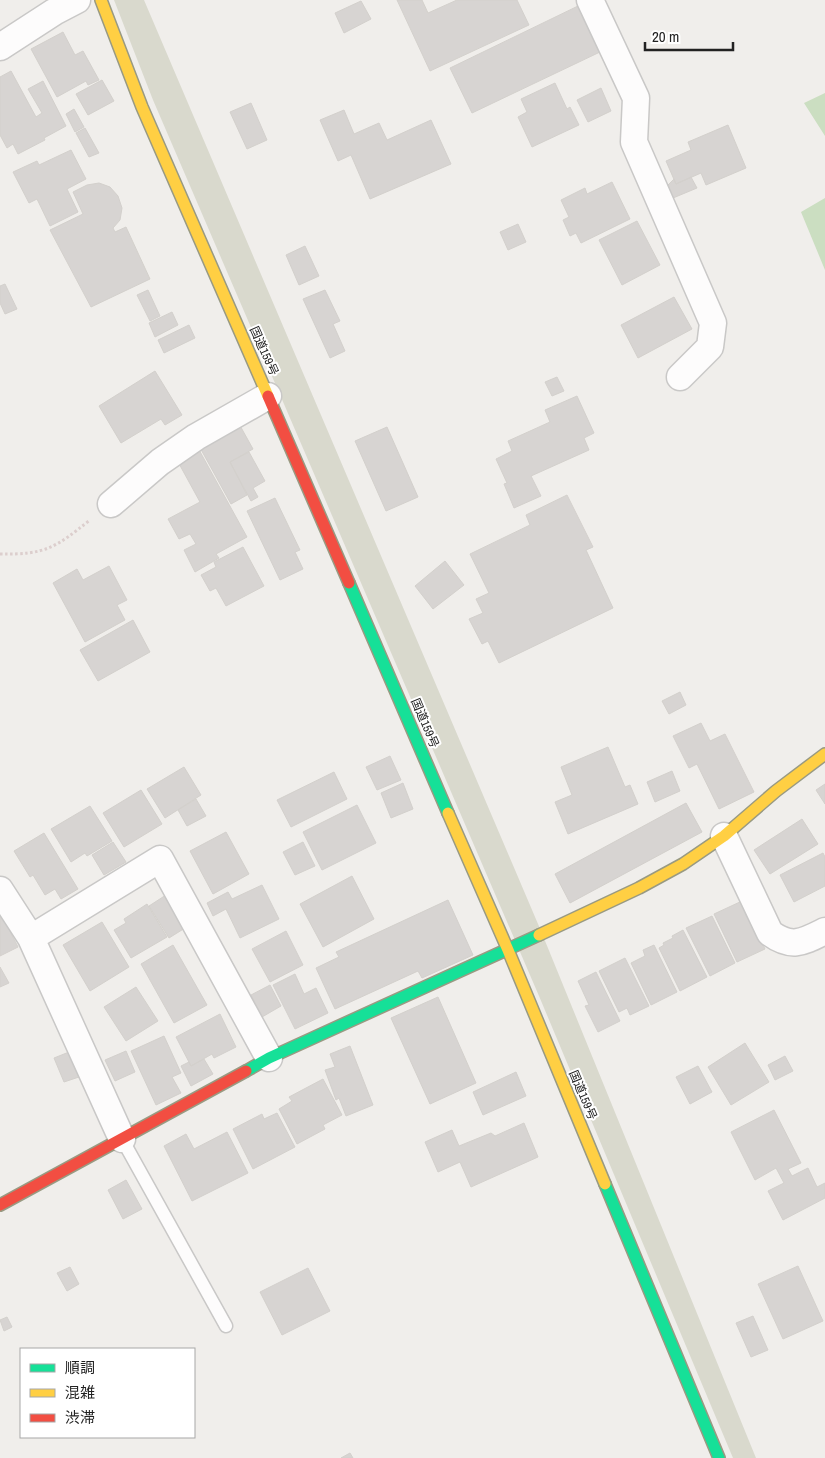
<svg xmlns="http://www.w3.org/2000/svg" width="825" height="1458" font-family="'Archivo Narrow','Noto Sans JP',sans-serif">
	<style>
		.construction { fill: #d9d9cd }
		.forest { fill: #cbdec1 }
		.building { fill: #d7d4d2; stroke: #d3d0cc }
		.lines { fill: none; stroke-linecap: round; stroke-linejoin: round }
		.lane-casing { stroke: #c9c8c7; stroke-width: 15 }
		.street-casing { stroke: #c9c8c7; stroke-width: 29 }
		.fast-casing { stroke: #999a82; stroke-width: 14 }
		.slow-casing { stroke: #999a82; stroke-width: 14 }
		.jam-casing { stroke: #999a82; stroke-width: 14 }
		.path { stroke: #dccecd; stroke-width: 3; stroke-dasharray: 2.5 2.5; stroke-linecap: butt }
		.lane { stroke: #fdfcfc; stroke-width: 12 }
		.street { stroke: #fdfcfc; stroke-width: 26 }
		.fast { stroke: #16e098; stroke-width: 11 }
		.slow { stroke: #ffcf43; stroke-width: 11 }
		.jam { stroke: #f24e42; stroke-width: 11 }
		.labels { text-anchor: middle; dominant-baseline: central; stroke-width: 4; stroke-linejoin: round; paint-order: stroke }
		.street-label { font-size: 12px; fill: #222; stroke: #fff }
	</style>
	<rect width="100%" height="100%" fill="#f0eeeb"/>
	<path class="construction" d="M114,0H144L541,931L756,1458H733L539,996L153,100Z"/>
	<path class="forest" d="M825,93V136L804,103Z
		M825,198V270L801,212Z"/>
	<path class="building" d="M397,0H422L428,13L457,0H517L529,25L430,71Z
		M361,1L371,19L344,33L335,13Z
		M578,6L600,52L472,113L450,68Z
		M63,32L75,55L83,51L99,80L88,85L86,81L57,97L31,49Z
		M11,71L36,117L42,113L28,89L43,81L66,126L44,138L45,140L18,154L13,144L7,148L0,135V77Z
		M102,80L114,101L88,115L76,94Z
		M555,83L567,109L570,107L579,125L532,147L518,117L527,112L521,99Z
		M601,88L611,111L588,122L577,100Z
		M251,103L267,140L247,149L230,112Z
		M74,109L84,127L75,132L66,114Z
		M344,110L354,134L379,123L387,140L431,120L451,164L370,199L351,155L338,161L320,120Z
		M728,125L746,168L706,185L701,173L676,184L666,161L691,150L688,142Z
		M85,128L99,153L89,157L76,133Z
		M71,150L86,179L67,189L78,212L50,226L37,199L29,203L13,172L37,161L39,165Z
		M691,177L697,188L673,198L668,185L674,179L676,184Z
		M612,182L630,219L581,243L576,233L570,236L563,220L569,217L561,200L585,188L587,194Z
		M99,183L110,187L118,196L122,208L120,220L113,228L115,232L126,227L150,279L91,307L50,230L83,214L73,192L87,185Z
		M637,221L660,265L622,285L599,240Z
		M518,224L526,242L508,250L500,232Z
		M305,246L319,276L299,285L286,255Z
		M5,284L17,309L5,314L0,303V286Z
		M148,290L160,316L150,321L137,295Z
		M325,290L340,321L333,324L345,351L330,358L303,299Z
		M674,297L692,329L638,358L621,325Z
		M172,312L178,325L155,337L149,323Z
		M189,325L195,338L164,353L158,340Z
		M155,371L182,415L165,425L161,419L121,443L99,406Z
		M557,377L564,391L552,396L545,382Z
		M577,396L594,433L584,438L589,450L531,476L541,496L514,508L504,484L507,483L496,459L512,451L508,441L550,422L545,410Z
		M238,422L253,449L230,462L247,495L231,504L198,444Z
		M387,427L418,497L386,511L355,441Z
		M198,448L247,537L216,554L219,558L195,572L184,550L196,544L190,534L179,539L168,519L200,502L177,460Z
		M249,452L265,481L253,488L258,497L251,501L230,462Z
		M567,495L593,547L586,550L613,608L499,663L488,641L482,644L469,619L483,613L476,599L489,593L470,554L530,525L526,515Z
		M275,498L300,550L295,552L303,569L280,580L247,511Z
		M243,547L264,586L226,606L216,588L210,591L201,575L216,567L214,562Z
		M445,561L464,585L433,609L415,586Z
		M109,566L127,600L117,605L125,620L85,642L53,583L77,569L83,580Z
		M133,620L150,652L98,681L80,650Z
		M680,692L686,705L669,714L662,701Z
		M701,723L710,741L725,734L754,792L719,809L697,764L689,768L673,736Z
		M608,747L625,787L630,785L638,804L568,834L555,802L572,795L561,767Z
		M390,756L401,780L377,790L366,767Z
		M184,767L201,795L165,818L147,789Z
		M672,771L680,791L655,802L647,782Z
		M334,772L347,799L291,827L277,800Z
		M403,783L413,809L391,818L381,793Z
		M825,784V804L816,790Z
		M141,790L162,824L124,847L103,813Z
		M196,799L206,816L187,826L178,810Z
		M686,803L702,832L570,903L555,874Z
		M357,805L376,843L322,870L303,832Z
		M90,806L112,841L87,856L85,853L71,862L51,829Z
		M802,819L818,844L770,874L754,850Z
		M226,832L249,874L213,894L190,851Z
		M44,833L78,889L61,899L55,889L45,895L33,875L30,877L14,851Z
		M113,842L126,862L104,875L92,855Z
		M303,842L315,866L295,875L283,852Z
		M823,853L825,857V886L794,902L780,875Z
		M352,876L374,919L323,947L300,904Z
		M262,885L279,919L240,938L226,909L213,916L207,903L228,892L232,899Z
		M166,895L185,928L169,938L149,906Z
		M448,900L473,955L422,978L418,971L335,1009L316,968L339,957L336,952Z
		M742,901L765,949L737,962L714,914Z
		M147,904L167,937L131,958L114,930L126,923L124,919Z
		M0,912L18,947L0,956Z
		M712,916L735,963L710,976L686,928Z
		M102,922L129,967L90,991L63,945Z
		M683,930L707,977L680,991L659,948L664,945L663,943L673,938L672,936Z
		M286,931L303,965L270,982L252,949Z
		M173,945L207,1005L174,1023L141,964Z
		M654,945L677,992L651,1005L631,963L645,956L643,950Z
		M625,958L649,1006L630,1015L627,1008L619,1012L599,971Z
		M0,967L9,983L0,987Z
		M596,972L620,1021L598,1032L585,1006L589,1005L578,981Z
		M295,974L304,994L316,988L328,1013L295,1029L273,985Z
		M270,985L281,1006L262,1017L251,995Z
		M136,987L158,1021L126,1041L104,1007Z
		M438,997L476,1083L430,1104L391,1018Z
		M220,1014L236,1047L214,1058L212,1054L191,1066L176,1037Z
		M164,1036L181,1073L172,1077L181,1093L156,1105L131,1051Z
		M745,1043L769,1082L731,1105L708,1067Z
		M350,1046L373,1105L346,1116L339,1098L336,1100L325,1070L335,1067L330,1054Z
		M126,1051L135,1072L115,1081L105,1060Z
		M69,1052L79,1077L64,1082L54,1058Z
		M785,1056L793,1071L775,1080L768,1065Z
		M204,1059L213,1074L191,1086L181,1066L189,1062L191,1066Z
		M698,1066L712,1092L690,1104L676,1077Z
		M516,1072L526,1096L483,1115L473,1092Z
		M323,1079L342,1115L323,1125L325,1129L297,1144L279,1109L292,1101L289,1097Z
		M774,1110L801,1163L788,1169L792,1176L808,1168L817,1187L825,1183V1198L783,1220L768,1191L784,1183L776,1168L755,1180L731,1132Z
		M277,1113L295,1147L253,1169L233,1129L262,1114L264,1119Z
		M524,1123L538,1157L471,1187L460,1162L438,1172L425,1142L452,1130L459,1146L491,1133L495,1136Z
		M227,1132L248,1173L192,1201L164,1146L186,1134L194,1149Z
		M126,1180L142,1209L123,1219L108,1190Z
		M798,1266L823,1321L783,1339L758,1284Z
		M70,1267L79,1284L67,1291L57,1273Z
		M308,1268L330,1311L282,1335L260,1292Z
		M753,1316L768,1350L751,1357L736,1323Z
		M7,1317L12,1327L4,1331L0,1320Z
		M350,1453L353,1458H341Z"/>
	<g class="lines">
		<g class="lane-casing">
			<path id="lane" d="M122,1139L226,1326"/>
		</g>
		<g class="street-casing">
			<path id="street" d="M590,0L636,98L634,142L713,323L710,347L680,377
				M0,47L54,12L77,0
				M111,504L160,462L196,437L268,396
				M724,836L770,933C792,949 803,942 825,931
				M0,890L31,938
				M122,1139L31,938L160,859L269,1058"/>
		</g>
		<g class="fast-casing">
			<path id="fast" d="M349,583L448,813
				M246,1071L269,1058L539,935
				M605,1184L719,1458"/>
		</g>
		<g class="slow-casing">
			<path id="slow" d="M101,0L142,107L268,396
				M448,813L508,950L605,1184
				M539,935L639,888L683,864L724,836L776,791L825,754"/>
		</g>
		<g class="jam-casing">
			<path id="jam" d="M268,396L349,583
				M0,1205L246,1071"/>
		</g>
		<path class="path" d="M0,554C46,555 56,547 90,520"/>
		<use href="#lane" class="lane"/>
		<use href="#street" class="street"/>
		<use href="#fast" class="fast"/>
		<use href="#slow" class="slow"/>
		<use href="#jam" class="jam"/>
	</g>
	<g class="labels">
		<g class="street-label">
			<text transform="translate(264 351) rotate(66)">国道159号</text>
			<text transform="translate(425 723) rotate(67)">国道159号</text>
			<text transform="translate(583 1095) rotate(67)">国道159号</text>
		</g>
	</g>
	<rect x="20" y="1348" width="175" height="90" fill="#ffffff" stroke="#a7a7a7"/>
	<rect x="30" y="1364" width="25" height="8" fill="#16e098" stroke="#a7a7a7"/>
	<text x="65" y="1373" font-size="15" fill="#222222">順調</text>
	<rect x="30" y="1389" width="25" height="8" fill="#ffcf43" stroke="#a7a7a7"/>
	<text x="65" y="1398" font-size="15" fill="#222222">混雑</text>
	<rect x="30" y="1414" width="25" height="8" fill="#f24e42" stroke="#a7a7a7"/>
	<text x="65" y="1423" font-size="15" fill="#222222">渋滞</text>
	<path d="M645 42v8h88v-8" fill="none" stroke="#222222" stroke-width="2.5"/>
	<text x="652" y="42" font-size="15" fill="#222222" stroke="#ffffff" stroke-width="4" paint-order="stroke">20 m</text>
</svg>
